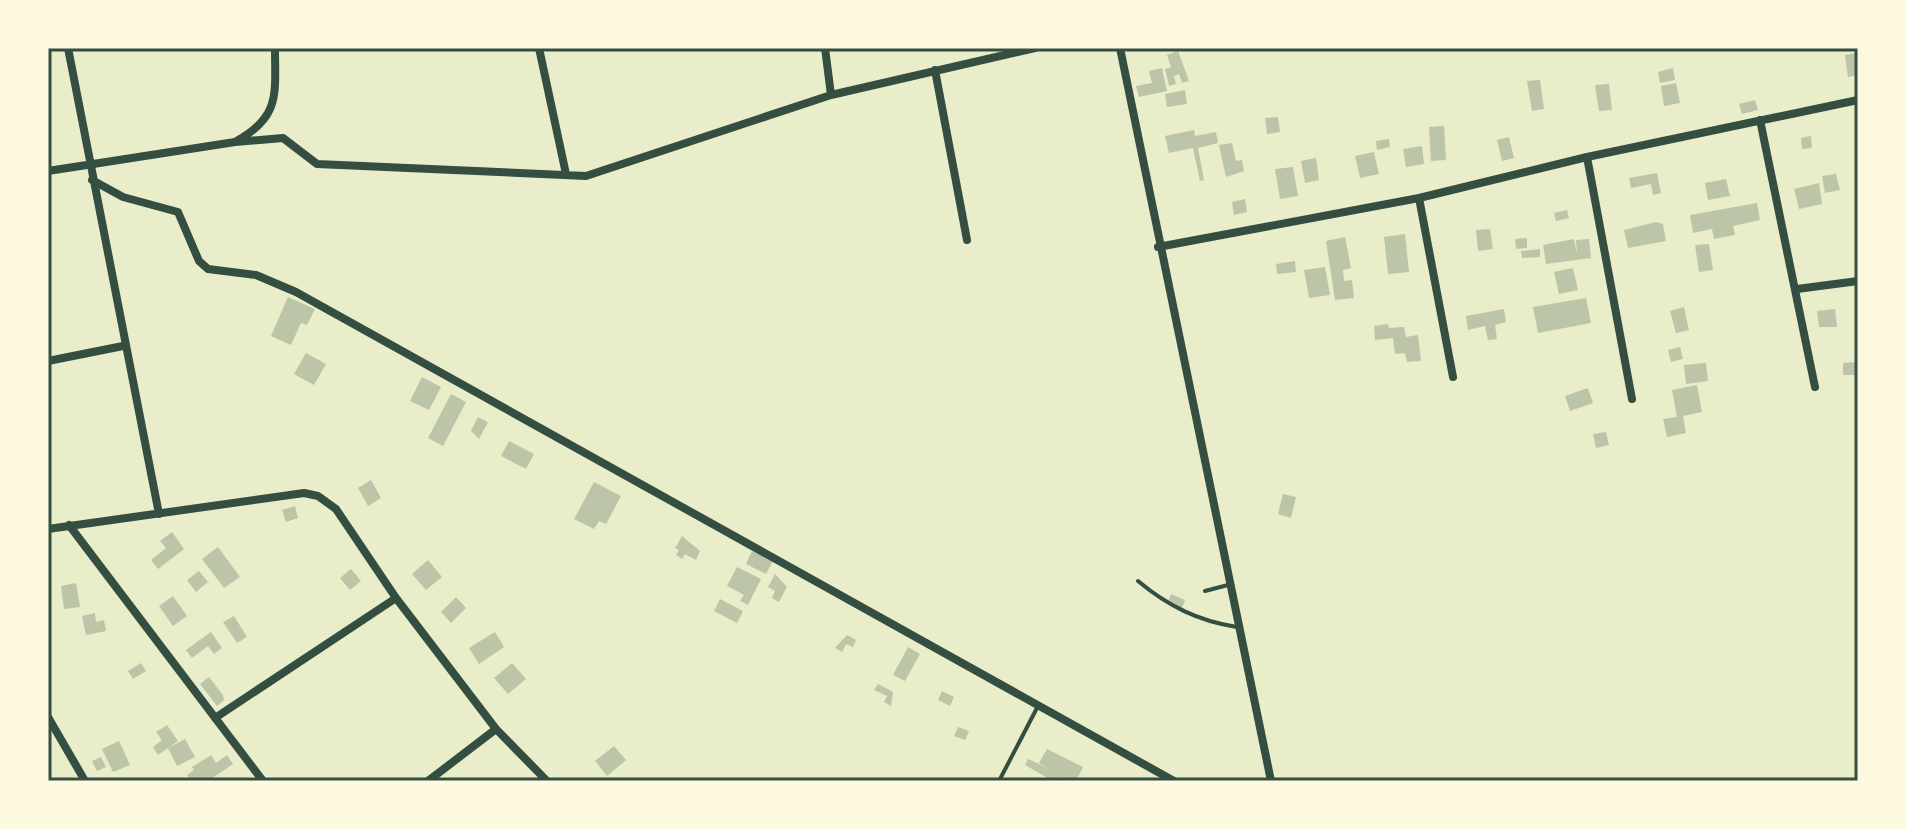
<svg xmlns="http://www.w3.org/2000/svg" width="1906" height="829" font-family="'Public Sans',sans-serif">
	<style>
		.building { fill: #bcc5a7 }
		.lines { fill: none; stroke-linecap: round; stroke-linejoin: round }
		.service { stroke: #344e41; stroke-width: 4 }
		.minor { stroke: #344e41; stroke-width: 8 }
		.neatline { fill: none; stroke: #344e41; stroke-width: 3 }
	</style>
	<rect width="100%" height="100%" fill="#e9edc9"/>
	<path class="building" d="M1178,51L1189,81L1182,83L1179,74L1174,76L1176,84L1169,86L1165,69L1171,67L1167,55Z
		M1858,53V75L1848,77L1845,55Z
		M1162,68L1167,91L1139,97L1136,86L1152,83L1149,71Z
		M1673,68L1675,80L1660,83L1658,72Z
		M1540,80L1544,109L1532,111L1527,81Z
		M1676,83L1680,103L1664,106L1661,86Z
		M1609,84L1612,110L1599,111L1595,85Z
		M1185,90L1187,104L1167,107L1165,94Z
		M1755,100L1758,110L1742,114L1739,104Z
		M1278,117L1280,132L1267,134L1265,118Z
		M1444,126L1446,160L1431,161L1429,127Z
		M1194,130L1195,136L1216,132L1218,143L1198,148L1204,180L1200,181L1193,148L1169,153L1165,136Z
		M1811,136L1812,148L1802,149L1801,138Z
		M1509,137L1514,158L1502,161L1497,140Z
		M1389,139L1390,147L1377,150L1376,141Z
		M1232,143L1236,161L1242,160L1244,171L1226,177L1219,145Z
		M1422,146L1424,164L1406,167L1403,149Z
		M1374,152L1379,174L1360,178L1355,156Z
		M1316,158L1319,180L1305,183L1301,161Z
		M1293,167L1298,196L1280,199L1275,169Z
		M1657,173L1661,193L1653,195L1651,184L1631,188L1629,178Z
		M1836,174L1840,190L1825,193L1822,176Z
		M1726,179L1730,196L1708,200L1705,183Z
		M1819,183L1822,204L1799,209L1794,189Z
		M1245,199L1247,212L1234,215L1232,202Z
		M1757,203L1760,220L1733,226L1735,235L1714,239L1712,229L1693,233L1690,215Z
		M1567,210L1569,218L1556,221L1554,213Z
		M1656,222L1663,224L1666,241L1628,248L1624,230Z
		M1490,229L1493,249L1478,251L1476,230Z
		M1405,234L1409,272L1388,274L1384,237Z
		M1345,237L1351,268L1343,270L1344,281L1352,280L1354,298L1335,300L1326,241Z
		M1527,238V248L1516,249L1515,239Z
		M1574,239L1577,254L1576,240L1589,239L1591,258L1546,264L1543,245Z
		M1709,244L1713,270L1699,272L1695,245Z
		M1540,249V257L1522,258L1521,251Z
		M1295,261L1296,272L1277,274L1276,264Z
		M1325,267L1330,295L1309,298L1304,270Z
		M1573,268L1578,290L1559,294L1554,272Z
		M288,297L315,309L307,325L301,323L291,345L271,336Z
		M1586,298L1591,323L1538,333L1533,307Z
		M1684,307L1689,330L1676,333L1670,311Z
		M1504,309L1506,322L1495,325L1497,339L1488,340L1485,326L1468,330L1466,316Z
		M1835,309L1837,327H1819L1817,311Z
		M1388,324L1389,328L1404,327L1406,337L1418,335L1421,361L1407,362L1405,353L1395,354L1393,338L1375,340L1374,326Z
		M1680,347L1683,359L1671,362L1668,350Z
		M306,353L326,364L314,385L294,374Z
		M1858,362V375H1843V363Z
		M1706,363L1708,381L1686,384L1684,365Z
		M422,377L441,387L429,410L410,401Z
		M1697,385L1702,412L1683,416L1686,433L1667,437L1663,419L1677,417L1672,390Z
		M1588,388L1593,403L1570,411L1565,396Z
		M451,394L466,402L443,446L428,438Z
		M478,417L488,422L479,439L471,431Z
		M1606,432L1609,445L1596,448L1593,434Z
		M509,441L534,454L526,469L501,456Z
		M371,480L381,498L368,506L358,488Z
		M594,482L621,496L606,524L599,521L594,529L574,519Z
		M1283,494L1296,497L1291,518L1278,514Z
		M295,506L298,518L286,522L282,510Z
		M172,532L184,549L158,569L151,560L166,548L160,541Z
		M682,536L700,551L696,560L685,554L682,559L676,555L679,550L675,548Z
		M218,547L240,577L224,588L202,559Z
		M752,551L773,561L766,574L746,564Z
		M428,560L442,577L426,590L412,574Z
		M737,567L761,579L748,605L740,601L744,595L727,586Z
		M351,569L361,581L350,590L340,578Z
		M199,571L208,582L196,592L187,580Z
		M775,574L787,587L779,602L772,598L775,591L768,587Z
		M76,583L80,607L64,609L61,586Z
		M1171,594L1185,600L1182,608L1168,602Z
		M173,596L187,616L173,626L159,606Z
		M456,597L466,608L451,623L441,612Z
		M720,599L743,611L737,623L714,611Z
		M95,613L96,622L104,620L106,631L86,635L82,616Z
		M234,616L247,637L237,643L223,622Z
		M211,632L222,648L214,654L208,646L192,658L186,650Z
		M495,632L504,647L479,664L469,648Z
		M847,635L856,640L853,647L846,644L842,652L835,648Z
		M908,647L920,654L905,681L893,675Z
		M141,663L146,671L133,679L128,671Z
		M512,663L526,679L508,694L494,678Z
		M209,677L223,695L224,700L217,706L200,684Z
		M878,684L893,692L891,706L884,702L887,696L874,690Z
		M942,691L954,697L950,706L938,700Z
		M167,725L178,741L168,748L185,739L195,757L177,766L168,748L158,755L153,747L162,740L156,732Z
		M958,727L969,731L965,740L954,736Z
		M119,741L130,765L113,772L102,749Z
		M614,746L626,760L607,776L595,761Z
		M1047,749L1083,767L1076,781H1061L1058,777L1053,781L1025,765L1028,759L1048,768L1039,763Z
		M211,755L216,763L227,755L233,764L208,781H191L187,775L194,770L192,767Z
		M101,757L106,767L97,771L92,761Z"/>
	<g class="lines">
		<path class="service" d="M1138,581C1168,606 1198,621 1237,627
			M1205,591L1228,585
			M999,781L1038,706"/>
		<path class="minor" d="M68,48L159,514
			M539,48L566,174
			M825,48L831,95
			M1120,48L1271,781
			M935,70L967,240
			M1760,120L1815,387
			M235,142L283,138L317,164L586,176L831,95L1035,48
			M1587,157L1632,399
			M48,171L235,142C281,117 275,94 275,48
			M92,180L123,197L178,212L199,261L208,269L256,275L296,292L1174,781
			M1419,198L1453,377
			M1158,247L1419,198L1587,157L1858,100
			M1797,289L1858,281
			M48,361L123,346
			M69,525L263,781
			M48,529L304,493L318,496L336,509L396,598L496,729L547,781
			M48,717L85,781
			M215,718L396,598
			M428,781L496,729"/>
	</g>
	<rect width="1906" height="829" fill="none" stroke="#fefae0" stroke-width="100"/>
	<rect x="50" y="50" width="1806" height="729" class="neatline"/>
</svg>
